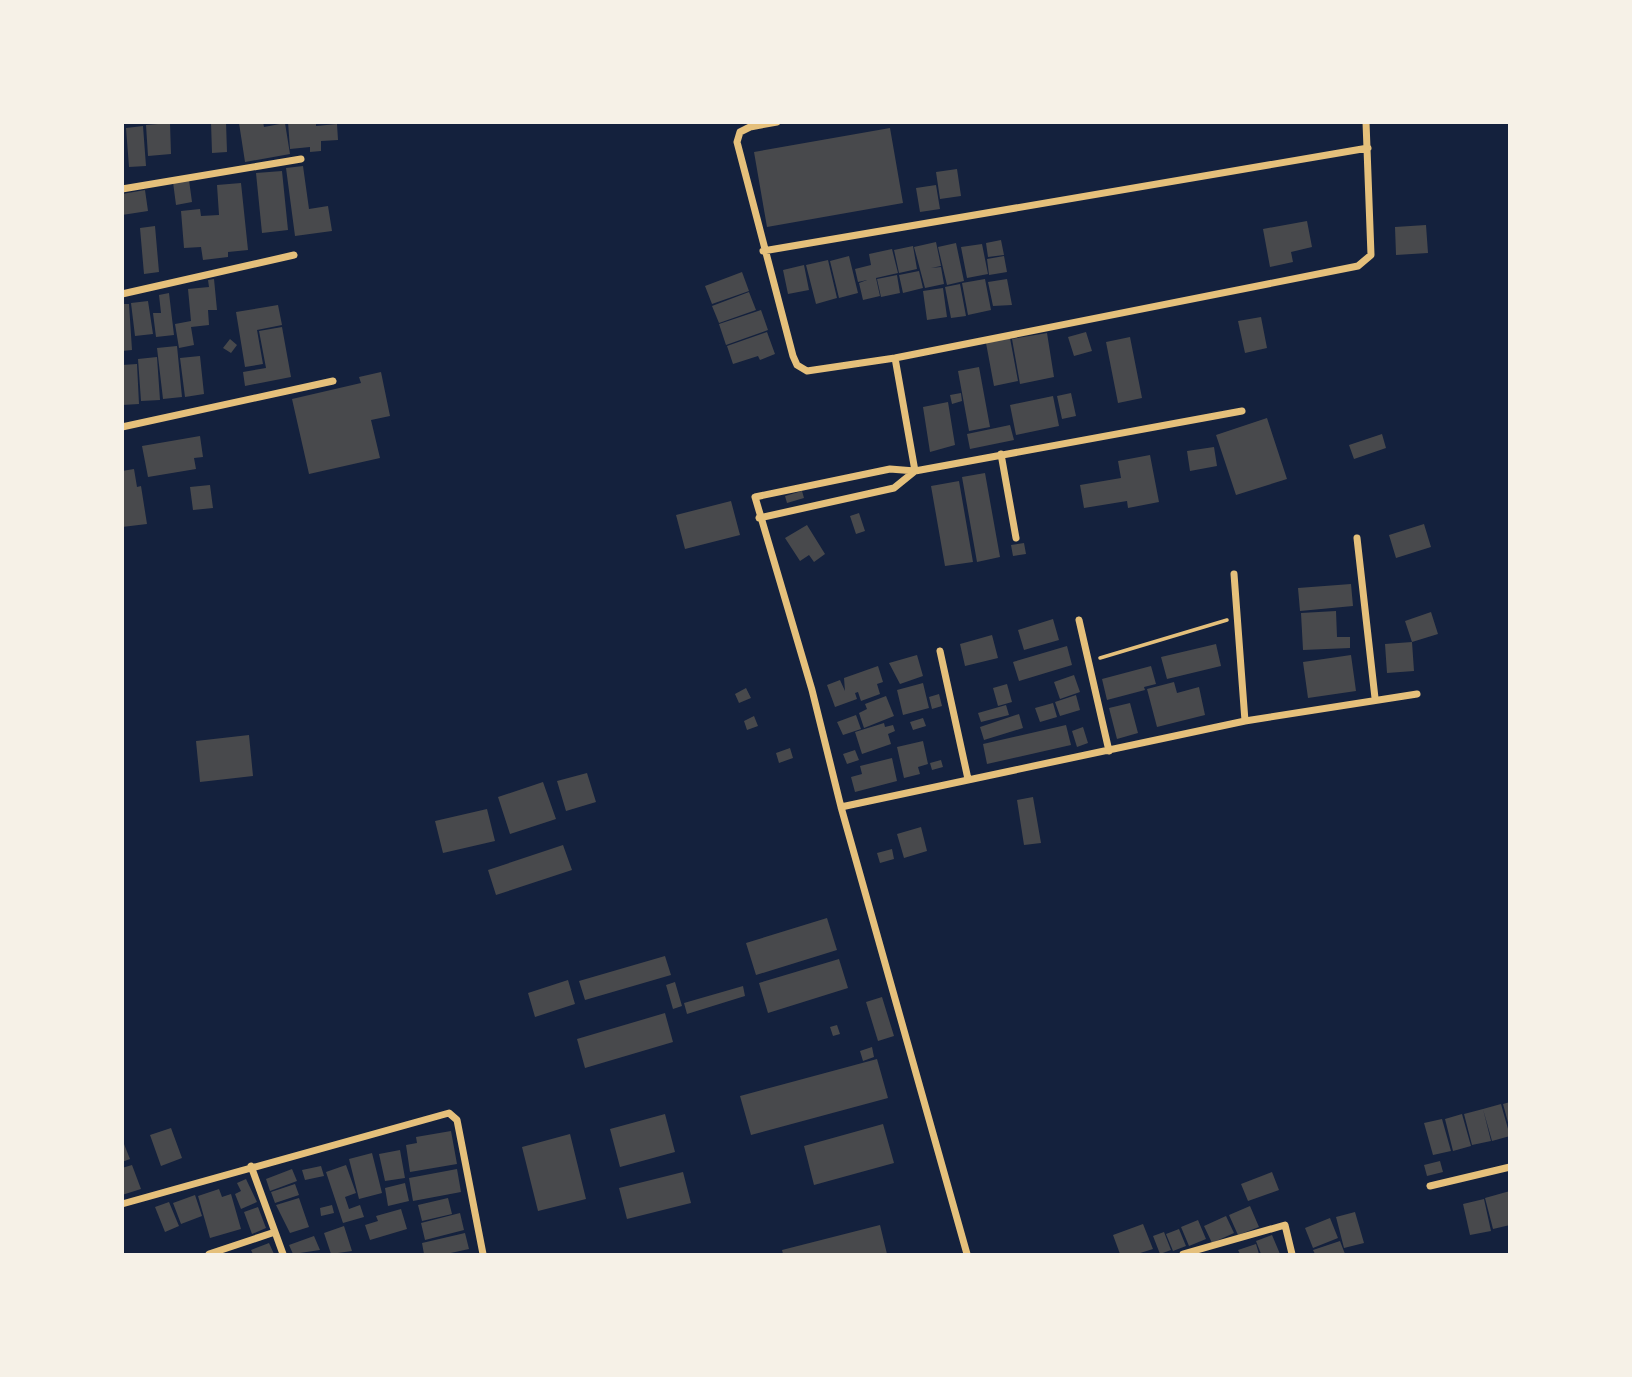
<svg xmlns="http://www.w3.org/2000/svg" width="1632" height="1377" font-family="Signika,sans-serif">
	<style>
		.building { fill: #48494c }
		.lines { fill: none; stroke-linecap: round; stroke-linejoin: round }
		.path { stroke: #e5c07b; stroke-width: 3.5 }
		.minor { stroke: #e5c07b; stroke-width: 7 }
	</style>
	<rect width="100%" height="100%" fill="#14213d"/>
	<path class="building" d="M211,122H226L227,152L212,153Z
		M263,122L264,127L285,123L290,154L245,162L239,123Z
		M288,122H316V126L337,124L338,140L321,141V151L310,152V147L290,149Z
		M170,123L171,154L148,156L146,125Z
		M143,126L146,166L129,167L126,128Z
		M890,128L903,203L767,227L754,152Z
		M303,166L309,209L328,206L332,231L295,236L286,168Z
		M957,169L961,196L940,199L936,172Z
		M282,171L288,230L262,233L256,173Z
		M189,180L192,202L176,205L173,182Z
		M241,183L248,250L228,252V257L203,260L201,247L184,248L181,211L200,209L201,216L219,215L217,185Z
		M936,185L940,209L920,212L916,188Z
		M145,190L148,211L122,215V194Z
		M1307,221L1312,247L1291,252L1293,262L1270,267L1263,229Z
		M1426,225L1428,253L1396,255L1395,227Z
		M155,226L159,272L144,274L140,228Z
		M1001,240L1004,255L988,257L986,243Z
		M936,242L941,266L931,268L941,267L944,284L925,288L914,247Z
		M956,243L964,281L947,285L938,247Z
		M982,244L988,274L967,278L961,247Z
		M913,246L917,269L899,273L894,250Z
		M892,249L898,273L876,278L880,296L863,300L859,283L867,280L858,282L855,269L871,265L869,254Z
		M849,256L858,293L839,298L830,261Z
		M1004,256L1007,272L989,275L987,259Z
		M828,260L837,298L816,304L806,265Z
		M804,265L809,290L788,294L783,270Z
		M919,271L923,288L903,293L899,275Z
		M742,272L749,291L712,304L705,286Z
		M897,275L900,293L881,297L877,279Z
		M214,279L217,310H208L209,325L191,327L194,345L179,348L175,324L191,321L188,289L209,287L208,280Z
		M985,279L991,310L968,315L962,283Z
		M1007,279L1012,305L993,306L988,282Z
		M960,284L966,316L951,318L945,287Z
		M943,288L947,317L927,320L923,291Z
		M749,292L756,310L719,323L712,306Z
		M169,293L174,335L156,337L153,313H161L159,295Z
		M148,301L153,334L135,336L131,303Z
		M122,304H129L132,350L122,351Z
		M278,305L282,325L257,330L263,364L245,367L236,312Z
		M761,310L768,330L726,345L719,324Z
		M1261,317L1267,348L1245,353L1238,321Z
		M282,327L291,377L245,386L243,372L266,368L259,331Z
		M767,332L775,354L760,360L758,356L733,364L727,346Z
		M1086,332L1092,351L1074,356L1068,337Z
		M1047,333L1054,377L1020,384L1012,339Z
		M1130,337L1142,398L1118,403L1106,342Z
		M1010,338L1018,381L994,386L986,343Z
		M230,339L237,345L231,353L223,348Z
		M177,346L182,397L163,399L157,348Z
		M200,356L204,394L185,397L180,358Z
		M157,357L160,400L141,401L138,359Z
		M137,364L139,404L122,405V365Z
		M979,367L990,427L969,431L958,371Z
		M381,372L390,416L371,420L380,458L309,474L292,399L361,383L359,377Z
		M961,393L962,401L952,404L950,395Z
		M1071,393L1076,416L1062,419L1057,396Z
		M1053,396L1059,426L1016,435L1010,405Z
		M948,402L955,445L930,452L923,407Z
		M1267,418L1287,479L1236,495L1216,435Z
		M1010,425L1014,440L970,449L967,434Z
		M1382,434L1386,448L1354,459L1349,445Z
		M200,436L203,457L194,458L196,469L148,477L142,446Z
		M1214,447L1217,466L1190,471L1187,451Z
		M1150,455L1159,502L1128,508L1127,501L1084,508L1080,485L1121,478L1118,461Z
		M134,469L137,487L141,486L147,524L122,527V471Z
		M985,473L1000,557L977,562L962,477Z
		M959,481L973,562L945,566L931,486Z
		M210,485L213,508L193,510L190,487Z
		M802,491L804,498L787,503L785,496Z
		M731,501L740,535L685,549L676,515Z
		M859,513L865,531L856,534L850,516Z
		M1424,524L1431,547L1396,558L1389,535Z
		M807,525L825,554L814,562L809,555L800,561L785,538Z
		M1024,543L1026,554L1013,556L1011,545Z
		M1351,584L1353,606L1300,611L1298,588Z
		M1336,611L1337,637H1350V648L1303,650L1301,613Z
		M1431,612L1438,634L1412,642L1405,621Z
		M1053,619L1059,640L1024,650L1018,630Z
		M992,635L998,658L965,666L960,644Z
		M1412,642L1414,671L1387,673L1385,644Z
		M1216,644L1221,666L1167,679L1161,657Z
		M1067,646L1072,665L1019,681L1013,662Z
		M917,655L923,676L900,684L889,663Z
		M1351,655L1356,691L1308,698L1303,662Z
		M878,666L883,682L877,684L880,694L861,701L858,692L855,693L857,699L835,707L827,685L840,680L845,691L844,678Z
		M1151,666L1156,684L1144,687L1145,690L1107,700L1102,679Z
		M1074,675L1080,692L1060,699L1054,682Z
		M1174,682L1177,693L1199,687L1205,715L1157,727L1147,689Z
		M923,683L929,708L903,715L897,690Z
		M1007,684L1012,702L998,706L993,688Z
		M746,688L751,698L739,703L735,694Z
		M939,694L942,706L932,709L929,697Z
		M1076,695L1080,710L1060,716L1055,702Z
		M886,696L894,716L864,728L859,713L867,709L865,704Z
		M1053,703L1057,717L1040,722L1035,708Z
		M1130,703L1138,733L1117,739L1109,708Z
		M1006,705L1009,715L981,722L978,713Z
		M1019,714L1023,728L984,740L980,727Z
		M856,715L861,729L843,735L837,722Z
		M754,716L758,726L747,730L744,721Z
		M923,718L926,726L913,730L910,722Z
		M884,723L885,727L893,725L895,731L888,734L891,744L862,754L855,732Z
		M1066,725L1071,745L987,764L983,744Z
		M1083,727L1088,743L1077,747L1072,731Z
		M249,735L253,776L200,782L196,741Z
		M923,741L928,764L918,767L920,774L904,778L897,747Z
		M790,748L793,758L779,763L776,753Z
		M855,750L859,760L847,764L843,754Z
		M892,758L897,781L855,792L851,777L862,774L860,766Z
		M941,760L943,767L932,770L930,763Z
		M587,773L596,802L566,811L557,781Z
		M543,782L556,819L510,834L498,797Z
		M1033,797L1041,843L1024,845L1017,800Z
		M487,809L495,841L443,853L435,821Z
		M921,827L927,851L904,858L897,834Z
		M563,845L572,870L496,895L488,870Z
		M892,849L894,859L880,863L877,853Z
		M827,918L837,950L756,975L746,943Z
		M665,956L671,975L585,1000L579,981Z
		M839,959L848,988L768,1013L759,983Z
		M568,980L575,1004L535,1017L528,993Z
		M675,982L682,1006L673,1009L666,985Z
		M743,986L745,996L687,1014L684,1003Z
		M882,997L894,1036L878,1041L866,1002Z
		M665,1013L673,1042L585,1068L577,1039Z
		M837,1025L840,1034L833,1036L830,1027Z
		M872,1047L874,1057L863,1061L860,1051Z
		M877,1059L888,1098L751,1135L740,1096Z
		M1510,1102V1125L1509,1126L1503,1104Z
		M1501,1104L1510,1136L1492,1141L1483,1109Z
		M1483,1109L1491,1141L1472,1145L1464,1114Z
		M665,1114L675,1152L620,1167L610,1129Z
		M1462,1114L1471,1146L1453,1151L1445,1119Z
		M1442,1119L1451,1151L1433,1155L1424,1123Z
		M883,1124L894,1163L814,1185L804,1146Z
		M171,1128L182,1158L161,1166L150,1135Z
		M451,1131L457,1164L410,1172L406,1145L417,1143L416,1137Z
		M570,1134L586,1199L538,1211L522,1147Z
		M122,1139L130,1159L122,1162Z
		M400,1150L405,1178L385,1181L379,1154Z
		M372,1153L382,1193L359,1199L349,1159Z
		M1440,1161L1443,1172L1427,1176L1424,1165Z
		M132,1165L141,1189L122,1195V1168Z
		M346,1165L356,1193L345,1197L349,1209L360,1205L364,1217L343,1223L326,1172Z
		M321,1166L324,1176L305,1180L302,1170Z
		M292,1169L297,1181L270,1191L266,1179Z
		M457,1169L461,1192L413,1201L409,1178Z
		M683,1172L691,1203L627,1219L619,1188Z
		M1272,1172L1279,1190L1248,1201L1241,1184Z
		M246,1179L257,1202L241,1209L235,1194L241,1191L237,1183Z
		M405,1183L409,1201L388,1206L385,1188Z
		M295,1184L299,1195L275,1203L271,1192Z
		M219,1189L222,1197L231,1194L241,1229L210,1238L198,1196Z
		M1510,1191V1225L1493,1229L1485,1198Z
		M195,1195L202,1216L181,1224L173,1203Z
		M299,1198L309,1227L290,1233L276,1205Z
		M448,1198L452,1214L422,1221L418,1205Z
		M1484,1199L1491,1231L1470,1235L1463,1204Z
		M169,1202L179,1226L165,1232L155,1207Z
		M332,1205L334,1213L321,1216L320,1208Z
		M1250,1206L1259,1227L1238,1235L1229,1215Z
		M258,1207L266,1228L252,1234L244,1212Z
		M401,1209L407,1229L370,1240L365,1225L378,1221L376,1216Z
		M1355,1212L1364,1243L1344,1248L1336,1217Z
		M460,1213L464,1230L425,1240L421,1223Z
		M1226,1216L1234,1233L1212,1243L1204,1226Z
		M1330,1218L1338,1238L1313,1248L1305,1228Z
		M1198,1220L1206,1239L1189,1246L1181,1227Z
		M1143,1224L1153,1249L1137,1254H1120L1113,1235Z
		M880,1225L887,1254H783L782,1250Z
		M344,1226L352,1251L331,1254L324,1233Z
		M1179,1229L1186,1246L1173,1251L1166,1234Z
		M1164,1232L1171,1250L1160,1254L1153,1236Z
		M465,1233L469,1249L446,1254H424L422,1243Z
		M1272,1235L1280,1254H1261L1256,1241Z
		M314,1236L320,1250L293,1254L289,1245Z
		M1340,1241L1345,1254H1315L1313,1250Z
		M269,1243L274,1254H253L251,1250Z
		M1256,1244L1259,1254H1240L1238,1250Z"/>
	<g class="lines">
		<path class="path" d="M1100,658L1227,620"/>
		<path class="minor" d="M777,122L750,127L740,132L737,142L793,356L797,365L807,371L895,358L1358,266L1371,255L1366,122
			M122,189L301,159
			M763,251L1368,148
			M122,294L294,255
			M895,358L915,471
			M122,427L333,381
			M1001,454L1016,538
			M759,518L894,488L915,471
			M1357,538L1375,698
			M1234,574L1245,721
			M1079,620L1109,751
			M940,651L968,779
			M841,807L1245,721L1417,694
			M251,1166L283,1254
			M1430,1186L1510,1167
			M122,1204L449,1113L457,1120L483,1254
			M209,1254L275,1232
			M967,1254L841,807L812,690L755,497L890,469L915,471L1242,411
			M1183,1254L1285,1225L1292,1254"/>
	</g>
	<rect width="1632" height="1377" fill="none" stroke="#f6f1e7" stroke-width="248"/>
</svg>
